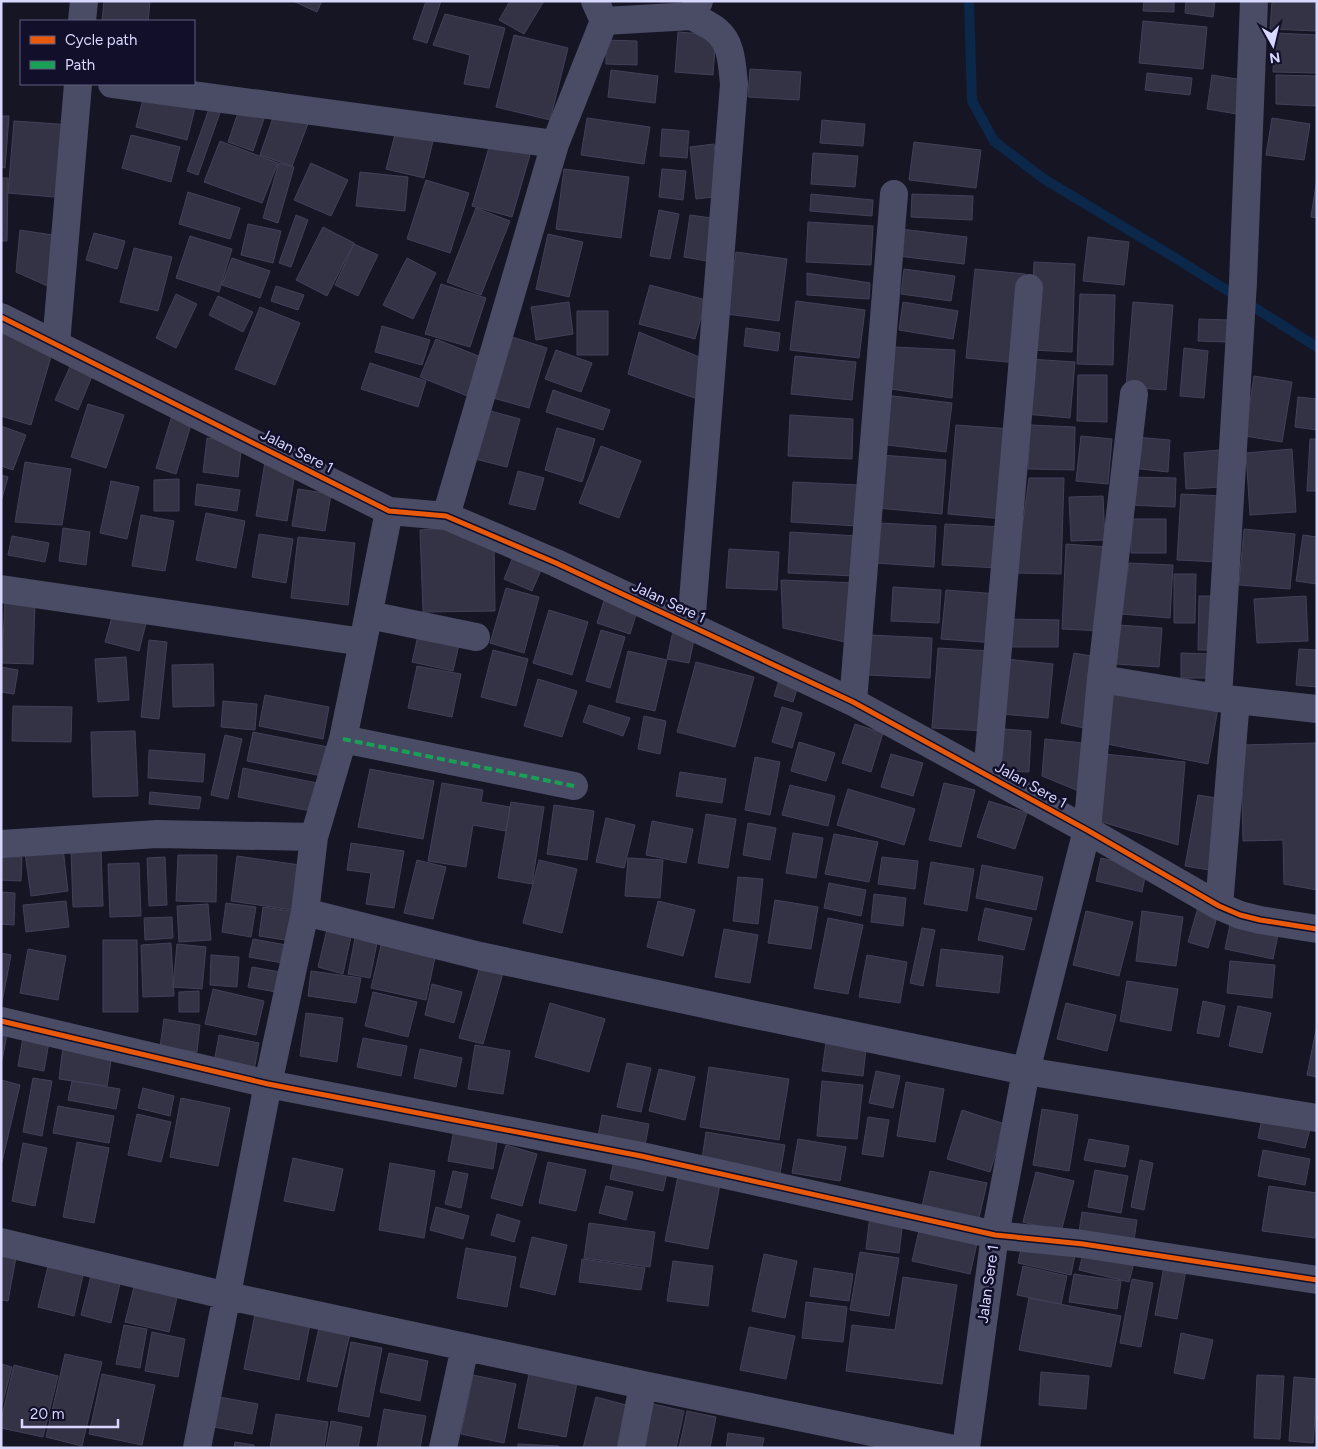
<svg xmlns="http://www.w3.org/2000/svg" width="1318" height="1449" font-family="Figtree,sans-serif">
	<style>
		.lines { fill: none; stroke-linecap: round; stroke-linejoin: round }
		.stream { stroke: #0b274a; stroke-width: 10 }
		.building { fill: #343346; stroke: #424058 }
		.minor { stroke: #4a4b65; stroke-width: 28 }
		.tertiary { stroke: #4a4b65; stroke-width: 28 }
		.quiet { stroke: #1a9f57; stroke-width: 4; stroke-dasharray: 8 4; stroke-linecap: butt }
		.cycleway-casing { stroke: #110f2a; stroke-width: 8 }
		.cycleway { stroke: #e8590c; stroke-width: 5 }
		.labels { text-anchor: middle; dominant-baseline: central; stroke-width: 5; stroke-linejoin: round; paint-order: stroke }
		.street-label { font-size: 15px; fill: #d8d8ff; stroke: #110f2a }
	</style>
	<rect width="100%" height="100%" fill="#161524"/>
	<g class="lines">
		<path class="stream" d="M969,1L972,101L994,141L1044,179L1177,259L1317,347"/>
	</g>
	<path class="building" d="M104,1L150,2L148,21H102Z
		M293,1H322L317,12Z
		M426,1H441L427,43L413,39Z
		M510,1H544L524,34L499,20Z
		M1144,1H1174V12L1143,11Z
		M1186,1H1215L1213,17L1185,13Z
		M1272,1H1317V31L1270,29Z
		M445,14L505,28L489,88L464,84L470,55L433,45Z
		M1143,21L1207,27L1203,69L1139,63Z
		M678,32L716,35L713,75L675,72Z
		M1275,33L1317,35V73L1273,72Z
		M514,35L568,48L550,120L496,107Z
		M606,40L637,41V65L606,64Z
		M750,69L801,72L799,100L748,97Z
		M611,70L658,76L655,103L608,97Z
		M1147,73L1192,78L1190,95L1145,90Z
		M1212,75L1243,80L1237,114L1207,109Z
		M1276,75L1317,76V106L1276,104Z
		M145,91L196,104L187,140L136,127Z
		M241,104L266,113L253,151L228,142Z
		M210,106L221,110L198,175L187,171Z
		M276,109L309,121L292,166L260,155Z
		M1,116H9L5,168L1,167Z
		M587,118L650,127L644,164L581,155Z
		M1272,118L1310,124L1304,160L1266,155Z
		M822,120L865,124L863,146L820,143Z
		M14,121L72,125L66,198L8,193Z
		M398,123L435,133L424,178L386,169Z
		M662,129L689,131L687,158L660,156Z
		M131,135L180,147L171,182L122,168Z
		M492,137L532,148L512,217L472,206Z
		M220,141L278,163L262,203L204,182Z
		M914,142L981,150L976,188L909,180Z
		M714,144L721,196L696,199L690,147Z
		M813,153L858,156L855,187L811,184Z
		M279,163L294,167L278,223L263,218Z
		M311,163L348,180L331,216L294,200Z
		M564,169L629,177L621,238L556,229Z
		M662,169L686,171L683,200L659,197Z
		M360,172L408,177L405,211L356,206Z
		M1,178H8L7,241H1Z
		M1317,178V218L1311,217Z
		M426,180L469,193L450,253L407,239Z
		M188,192L240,208L230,239L179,224Z
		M811,194L873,200L872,216L810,211Z
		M912,194L973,196L972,220L911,217Z
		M476,208L510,221L481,295L447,282Z
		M659,210L679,214L670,259L650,256Z
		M296,215L308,220L291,267L279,263Z
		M690,215L719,219L713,262L684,257Z
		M808,222L873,226L871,265L806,262Z
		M248,224L281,231L273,263L241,255Z
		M323,227L354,243L327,296L296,280Z
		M901,229L967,237L964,264L898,256Z
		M20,230L59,236L52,288L16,272Z
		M94,233L125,241L117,269L86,260Z
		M548,234L583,242L569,297L536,289Z
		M190,236L232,249L219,292L176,278Z
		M1088,237L1129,242L1124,285L1083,281Z
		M354,244L378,255L358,296L335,285Z
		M134,248L172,257L158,311L120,302Z
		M736,252L787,259L779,321L727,314Z
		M232,258L270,271L260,298L222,285Z
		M407,258L436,273L413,319L383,305Z
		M1034,262L1075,264L1072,352L1031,350Z
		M904,269L955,276L951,301L901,294Z
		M975,269L1025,274L1017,363L966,358Z
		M807,273L870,283L869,299L807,295Z
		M441,284L486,298L470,347L425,334Z
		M650,285L706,300L695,339L639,324Z
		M276,286L304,295L298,310L271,301Z
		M176,294L197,304L176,348L156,338Z
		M1080,294L1115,295L1113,365L1077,364Z
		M218,296L253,312L243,332L209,315Z
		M796,301L865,310L859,358L790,350Z
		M569,302L573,334L536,340L531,307Z
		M903,302L958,311L953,339L899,330Z
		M1133,302L1173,305L1166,390L1126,387Z
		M260,307L300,323L275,385L235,369Z
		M577,311H608V355H577Z
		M1199,319L1228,320L1227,342L1198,341Z
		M382,326L430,340L422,365L375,352Z
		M1,328L55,343L31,425L1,416Z
		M746,328L780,333L778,351L744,346Z
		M639,332L704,359L700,400L628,374Z
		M512,337L547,348L529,408L493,398Z
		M436,339L486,359L470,397L420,377Z
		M895,347L955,350L952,398L891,389Z
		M1184,348L1208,351L1204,398L1180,396Z
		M556,350L592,363L581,392L545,379Z
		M795,356L856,362L852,400L791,394Z
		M1029,359L1075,362L1070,418L1025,414Z
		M73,360L95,369L78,410L55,400Z
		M370,363L426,381L418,407L361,389Z
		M1078,375H1107V422L1077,421Z
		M1254,376L1292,382L1282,442L1245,436Z
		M553,390L610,410L603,430L546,412Z
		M885,395L952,403L946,452L879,444Z
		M1298,397L1317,399V430L1295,427Z
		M88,404L124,415L106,468L71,457Z
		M174,409L194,415L176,474L156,468Z
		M487,410L520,419L507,467L475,459Z
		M790,415L853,419L852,459L788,456Z
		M956,425L1012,429L1004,519L948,514Z
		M1030,425L1075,427L1074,470L1028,469Z
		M1,426L26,435L13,470L1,466Z
		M557,428L595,439L582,482L545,470Z
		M1081,436L1112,439L1108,484L1076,481Z
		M1135,437L1170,440L1168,472L1132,468Z
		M207,438L242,443L238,477L203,472Z
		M1310,439H1317V491H1307Z
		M601,446L641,461L619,518L579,503Z
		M1292,449L1296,512L1250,515L1246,453Z
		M1220,450L1222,487L1186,489L1184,453Z
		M882,455L946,460L942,514L877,508Z
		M25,462L71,469L62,525L15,522Z
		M265,462L296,467L287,521L256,516Z
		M518,471L544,478L535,510L509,504Z
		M1,475L8,477L1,502Z
		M1128,477L1176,478L1175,507L1127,505Z
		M1029,478H1064L1061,574L1016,573Z
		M179,479V511H154V480Z
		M111,481L139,487L127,539L100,533Z
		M793,482L860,485L857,526L791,522Z
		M197,484L240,490L237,511L195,505Z
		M298,489L331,494L325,531L292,526Z
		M1181,494L1223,496L1219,562L1177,560Z
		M1103,496L1105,540L1071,541L1069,497Z
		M206,513L245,521L236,568L196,560Z
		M141,515L174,521L165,571L132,566Z
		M1131,519H1166V553H1131Z
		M879,523L936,526L934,567L876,563Z
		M945,524L1002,527L999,568L942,565Z
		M468,527L494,543L495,611L423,612L420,530Z
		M63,528L90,532L86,565L59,561Z
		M1244,529L1295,534L1290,589L1239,585Z
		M790,532L858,536L856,576L788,573Z
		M259,534L293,539L286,583L252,577Z
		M1303,535L1317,537V584L1296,581Z
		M12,536L49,543L45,562L8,555Z
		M298,537L355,543L348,605L291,598Z
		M1066,544L1108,547L1104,631L1062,629Z
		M729,549L779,552L777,590L726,588Z
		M516,550L545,561L532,591L504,579Z
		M1129,563L1173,565L1170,618L1121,614Z
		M1174,574H1196L1195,623H1174Z
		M781,580L857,583L854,644L783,628Z
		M893,587L941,590L939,623L891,621Z
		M506,588L539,597L524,653L490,643Z
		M946,590L999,594L995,643L941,639Z
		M606,594L639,605L630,634L597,623Z
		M1199,596H1219V650H1198Z
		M1306,596L1308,641L1257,643L1254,599Z
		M5,601L35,602L33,664L2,663Z
		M114,610L147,619L139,651L105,642Z
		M549,610L588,622L572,675L533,663Z
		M1006,619L1059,620L1058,647H1006Z
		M1119,625L1162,628L1159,667L1116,664Z
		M674,626L696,630L689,663L667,659Z
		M601,630L625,637L610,688L586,681Z
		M419,631L460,640L453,671L412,662Z
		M870,635L932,638L930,678L868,675Z
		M149,640L167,642L159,719L141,717Z
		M938,648L991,651L986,731L932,728Z
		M1299,649L1317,650V687L1296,685Z
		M493,650L528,659L516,706L481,697Z
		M628,651L667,660L655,711L616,702Z
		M1074,653L1097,657L1084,728L1061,723Z
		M1181,653L1210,654V678H1181Z
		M126,657L129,700L98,702L95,659Z
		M1006,659L1053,664L1048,718L1001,714Z
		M696,662L754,677L735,747L677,732Z
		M213,664L214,706L173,707L172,665Z
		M417,666L461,674L452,717L408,708Z
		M1,667L18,670L14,694L1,692Z
		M780,677L799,683L793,702L774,696Z
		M538,679L577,691L562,737L524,726Z
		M1115,684L1219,703L1208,764L1107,744Z
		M265,695L329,707L323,739L259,726Z
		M223,701L257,704L255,730L221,727Z
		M589,705L630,718L623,736L583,722Z
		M13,706L72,707L71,742L12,741Z
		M782,707L802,713L792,748L772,742Z
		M644,716L666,721L660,754L638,749Z
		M855,724L883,733L871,772L842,763Z
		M1003,729L1031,731L1029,772L1001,771Z
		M135,731L138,796L93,797L91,732Z
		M253,732L328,747L322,776L247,761Z
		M225,735L242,739L228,799L211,795Z
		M1045,739L1093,744L1088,795L1042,776Z
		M799,742L835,753L826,781L791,771Z
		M1317,743V890L1284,884L1283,840L1243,841L1241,745Z
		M149,750L205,754L203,782L148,778Z
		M891,754L923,763L913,796L881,787Z
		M1104,754L1185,762L1178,845L1099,821Z
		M755,757L780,762L770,815L745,810Z
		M243,768L317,783L311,811L238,797Z
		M370,769L434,781L423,839L358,827Z
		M680,772L726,779L722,803L676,796Z
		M442,783L483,790L481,802L510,807L506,831L473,825L466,867L428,861Z
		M944,783L975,790L961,847L929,840Z
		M790,785L835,796L828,826L782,815Z
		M848,789L915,809L904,845L837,825Z
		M150,792L201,797L199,809L149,804Z
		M1198,795L1222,799L1209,870L1185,866Z
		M989,801L1027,813L1015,849L977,837Z
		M511,802L544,807L532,884L498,878Z
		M554,805L594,811L587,860L547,854Z
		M706,814L736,819L728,868L698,863Z
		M606,818L635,825L624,868L596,862Z
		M652,821L693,829L686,863L646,855Z
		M748,823L776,828L770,860L743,855Z
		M793,833L823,838L816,878L786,873Z
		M834,834L878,842L869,882L825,874Z
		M351,843L404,851L394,908L366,904L371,873L347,870Z
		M63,848L68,891L31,896L25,853Z
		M101,849L103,906L73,907L71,850Z
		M178,855H217L216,902L176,901Z
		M1,856L22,857L21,881L1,880Z
		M237,856L307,866L300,911L231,901Z
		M165,857L167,905L149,906L147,858Z
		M882,857L918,861L915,889L878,884Z
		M628,858L663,860L660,898L625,896Z
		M1101,858L1147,868L1142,892L1096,881Z
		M417,860L446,867L433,919L404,913Z
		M539,860L577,869L562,933L523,923Z
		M931,862L974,869L967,911L924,904Z
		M139,863L141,916L110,917L108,864Z
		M982,865L1043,877L1036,910L976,898Z
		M738,877L763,879L758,924L733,921Z
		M829,883L866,890L861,916L824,908Z
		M1,892L15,893L14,925L1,924Z
		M874,894L906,898L903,926L871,922Z
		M775,900L818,907L811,949L768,943Z
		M66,901L69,927L26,932L23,905Z
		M658,901L695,910L683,956L647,947Z
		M226,903L256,907L251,937L222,932Z
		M208,904L211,940L179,942L177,906Z
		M1199,904L1219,910L1208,948L1188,942Z
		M263,907L297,912L292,941L259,936Z
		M985,908L1032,918L1024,950L978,940Z
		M1086,911L1133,922L1119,976L1073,965Z
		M1142,911L1183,917L1176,966L1136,961Z
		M1232,915L1280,925L1273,959L1225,949Z
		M172,917L173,938L145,940L144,918Z
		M828,918L863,925L848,994L814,988Z
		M329,921L353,927L343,974L318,967Z
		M357,928L379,933L370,978L348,974Z
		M922,928L935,930L923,986L910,983Z
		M724,929L758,935L750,983L715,977Z
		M383,937L437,948L426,1000L371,988Z
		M253,939L292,946L288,964L249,957Z
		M103,940H137L138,1012H103Z
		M171,943L174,996L143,997L141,945Z
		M177,944L206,947L202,989L173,987Z
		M28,949L66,956L58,1000L20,993Z
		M941,949L1003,956L999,993L936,986Z
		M1,953L11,955L1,1008Z
		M211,955L239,957L237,987L210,985Z
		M867,955L907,962L900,1003L859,997Z
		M482,959L505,966L483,1044L459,1038Z
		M1230,961L1275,965L1272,998L1227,993Z
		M252,967L286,973L282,993L248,987Z
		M311,971L361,978L356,1003L308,996Z
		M1127,981L1178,989L1171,1031L1120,1021Z
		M432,984L462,992L454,1023L425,1015Z
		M213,989L264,1001L256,1035L205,1024Z
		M199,991V1012H179V992Z
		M373,992L417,1002L408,1037L365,1026Z
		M1203,1001L1225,1006L1219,1037L1197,1033Z
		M550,1003L605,1019L589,1072L535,1057Z
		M1066,1003L1116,1015L1107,1051L1057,1039Z
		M1238,1006L1271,1013L1262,1053L1229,1046Z
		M306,1013L343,1018L337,1062L300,1056Z
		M164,1019L200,1025L197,1052L160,1047Z
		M1317,1025V1077L1307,1075Z
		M1,1027L8,1029L2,1061H1Z
		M219,1035L259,1043L254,1071L214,1063Z
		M23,1037L49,1042L44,1071L18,1066Z
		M363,1038L407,1046L401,1076L357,1067Z
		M826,1042L866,1048L863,1076L822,1071Z
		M475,1045L510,1051L503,1094L468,1089Z
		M63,1046L112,1054L107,1086L59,1079Z
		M420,1049L462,1058L456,1087L414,1078Z
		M627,1063L651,1068L641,1112L617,1107Z
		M709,1067L789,1079L779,1140L700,1127Z
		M659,1069L695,1077L685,1120L649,1111Z
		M876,1071L900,1076L893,1108L869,1103Z
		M33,1078L52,1081L42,1136L23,1132Z
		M1,1080L20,1085L1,1166Z
		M72,1081L120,1089L116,1109L68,1100Z
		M822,1081L863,1085L857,1139L817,1136Z
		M906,1082L944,1089L935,1142L897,1136Z
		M143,1088L174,1096L170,1116L138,1108Z
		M181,1098L230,1108L218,1166L170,1157Z
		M58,1106L114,1116L109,1143L53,1133Z
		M1042,1109L1078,1115L1069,1171L1033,1165Z
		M962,1110L1005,1124L990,1172L947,1159Z
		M137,1114L171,1122L161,1162L128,1155Z
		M602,1115L649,1124L644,1151L597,1142Z
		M868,1117L889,1120L883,1157L862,1154Z
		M1262,1118L1310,1129L1305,1148L1258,1138Z
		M454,1129L498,1136L493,1169L448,1161Z
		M706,1132L785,1145L779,1179L701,1166Z
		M798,1139L846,1147L840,1181L792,1173Z
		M1089,1139L1129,1146L1125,1167L1084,1160Z
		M77,1142L109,1148L94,1223L63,1217Z
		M23,1143L47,1148L35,1206L12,1201Z
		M506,1145L537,1154L522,1206L491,1198Z
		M1263,1150L1310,1159L1305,1185L1258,1176Z
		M615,1156L668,1168L663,1191L610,1179Z
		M293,1158L343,1169L334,1211L284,1201Z
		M1140,1160L1153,1163L1144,1210L1131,1207Z
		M548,1162L586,1170L576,1211L539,1203Z
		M390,1163L435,1171L424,1238L379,1230Z
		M1095,1170L1128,1176L1121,1213L1088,1207Z
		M453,1171L468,1174L461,1208L445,1204Z
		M930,1171L987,1183L979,1218L922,1206Z
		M1036,1172L1074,1181L1061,1232L1023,1222Z
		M678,1176L720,1184L708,1249L665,1241Z
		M606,1186L633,1192L626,1220L599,1213Z
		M1269,1186L1317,1193V1227L1315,1238L1262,1231Z
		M436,1207L469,1216L463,1239L430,1230Z
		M1082,1212L1137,1220L1134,1240L1079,1232Z
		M497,1214L520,1221L514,1242L491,1235Z
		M870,1215L903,1220L899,1253L866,1249Z
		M589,1223L655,1232L650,1267L584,1258Z
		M920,1226L978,1239L970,1274L912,1261Z
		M532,1237L567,1245L555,1295L520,1287Z
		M1023,1239L1076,1250L1071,1275L1018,1263Z
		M1085,1246L1135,1259L1129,1282L1079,1270Z
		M466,1248L516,1257L507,1307L457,1298Z
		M1,1249L17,1252L8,1301L1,1300Z
		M860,1252L899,1258L889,1316L850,1310Z
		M764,1254L797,1261L785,1318L752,1311Z
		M50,1258L85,1266L74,1316L38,1307Z
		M582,1259L645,1268L641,1290L579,1282Z
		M673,1261L713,1266L708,1306L667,1301Z
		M1165,1261L1187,1265L1177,1319L1155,1315Z
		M1023,1266L1067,1276L1061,1304L1017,1295Z
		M814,1268L853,1274L849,1301L810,1296Z
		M92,1272L121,1279L111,1323L81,1315Z
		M1074,1274L1121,1281L1117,1309L1069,1302Z
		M903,1277L957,1285L942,1384L846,1371L852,1325L895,1330Z
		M136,1279L179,1289L169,1332L125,1322Z
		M1132,1279L1153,1283L1141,1347L1120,1343Z
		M1029,1298L1121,1316L1111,1367L1019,1350Z
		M806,1302L847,1307L843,1342L802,1338Z
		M256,1309L311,1319L299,1380L244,1369Z
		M321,1319L352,1326L337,1387L307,1381Z
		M124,1325L147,1329L140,1368L116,1364Z
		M749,1327L795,1336L786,1379L740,1370Z
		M152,1332L185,1339L178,1377L145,1371Z
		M1181,1333L1213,1340L1204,1379L1174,1373Z
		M351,1342L382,1348L369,1417L338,1411Z
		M389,1353L428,1361L420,1401L380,1392Z
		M65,1354L102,1362L82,1446L46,1437Z
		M1,1364L12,1367L1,1409Z
		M14,1365L58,1376L43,1437L1,1428V1420Z
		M530,1369L578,1378L566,1437L518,1428Z
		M1041,1372L1089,1376L1086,1409L1039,1405Z
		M102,1374L155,1385L142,1445L89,1434Z
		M473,1375L516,1384L504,1443L461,1434Z
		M1257,1375L1284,1376L1280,1439L1254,1438Z
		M1294,1377L1317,1379V1397L1313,1443L1289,1441Z
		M219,1397L258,1404L252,1434L214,1427Z
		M596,1397L630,1406L619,1448H583Z
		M649,1403L684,1411L676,1448H639Z
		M384,1409L426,1416L420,1448H377Z
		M687,1411L716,1417L710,1448H679Z
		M276,1414L328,1422L324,1448H270Z
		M331,1421L362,1427L358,1448H326Z
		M728,1433L764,1438L762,1448H726Z
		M235,1442L254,1445V1448H234Z
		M518,1444L559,1446V1448H518Z"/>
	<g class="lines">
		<path class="minor" d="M1254,1L1243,282L1218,698L1317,709
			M82,21L84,1
			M604,21L692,16L699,1
			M112,84L555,144
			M1,317L389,511L446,516L556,563L853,702L1087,830L1219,906L1240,915L1260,920L1317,929
			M56,344L78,84
			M446,516L555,144L604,21L595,1
			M1,589L363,642
			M369,615L476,637
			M691,626L734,84C732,66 732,43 717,31C710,25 700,21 692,16
			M853,702L894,194
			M343,739L574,786
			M987,775L1029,288
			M1,844L157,834L314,837
			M1219,906L1236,700
			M305,912L480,956L746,1013L1026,1071L1317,1118
			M1,1021L268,1084L641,1156L995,1235L1083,1244L1317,1280
			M1,1242L228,1296L643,1385L949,1448
			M197,1448L268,1084L305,912L314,837L343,739L363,642L389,511
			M443,1448L465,1347
			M631,1448L643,1385
			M966,1448L995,1235L1026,1071L1087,830L1101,679L1134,394"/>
		<path class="tertiary" d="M1101,679L1218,698"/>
		<path class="quiet" d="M343,739L574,786"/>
		<g class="cycleway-casing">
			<path id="cycleway" d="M1,317L389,511L446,516L556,563L853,702L1087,830L1219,906L1240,915L1260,920L1317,929
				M1,1021L268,1084L641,1156L995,1235L1083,1244L1317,1280"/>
		</g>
		<use href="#cycleway" class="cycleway"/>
	</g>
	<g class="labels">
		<g class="street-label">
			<text transform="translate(297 451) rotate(27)">Jalan Sere 1</text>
			<text transform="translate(669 602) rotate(25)">Jalan Sere 1</text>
			<text transform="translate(1031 785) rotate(29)">Jalan Sere 1</text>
			<text transform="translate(988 1284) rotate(-82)">Jalan Sere 1</text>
		</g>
	</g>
	<rect width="1318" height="1449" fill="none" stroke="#d8d8ff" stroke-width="5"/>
	<rect x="20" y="20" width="175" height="65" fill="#110f2a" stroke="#615f7f"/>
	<rect x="30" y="36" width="25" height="8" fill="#e8590c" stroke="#615f7f"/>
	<text x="65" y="45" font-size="15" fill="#d8d8ff">Cycle path</text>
	<rect x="30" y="61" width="25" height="8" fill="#1a9f57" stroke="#615f7f"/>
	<text x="65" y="70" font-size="15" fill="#d8d8ff">Path</text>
	<g transform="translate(1273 45) rotate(172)" stroke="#110f2a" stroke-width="4" paint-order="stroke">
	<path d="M0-4L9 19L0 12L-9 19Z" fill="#d8d8ff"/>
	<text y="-8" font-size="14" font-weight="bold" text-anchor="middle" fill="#d8d8ff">N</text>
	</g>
	<path d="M22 1419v8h96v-8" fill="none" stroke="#d8d8ff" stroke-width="2.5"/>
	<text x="30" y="1419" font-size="15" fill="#d8d8ff" stroke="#110f2a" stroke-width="4" paint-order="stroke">20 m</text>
</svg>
